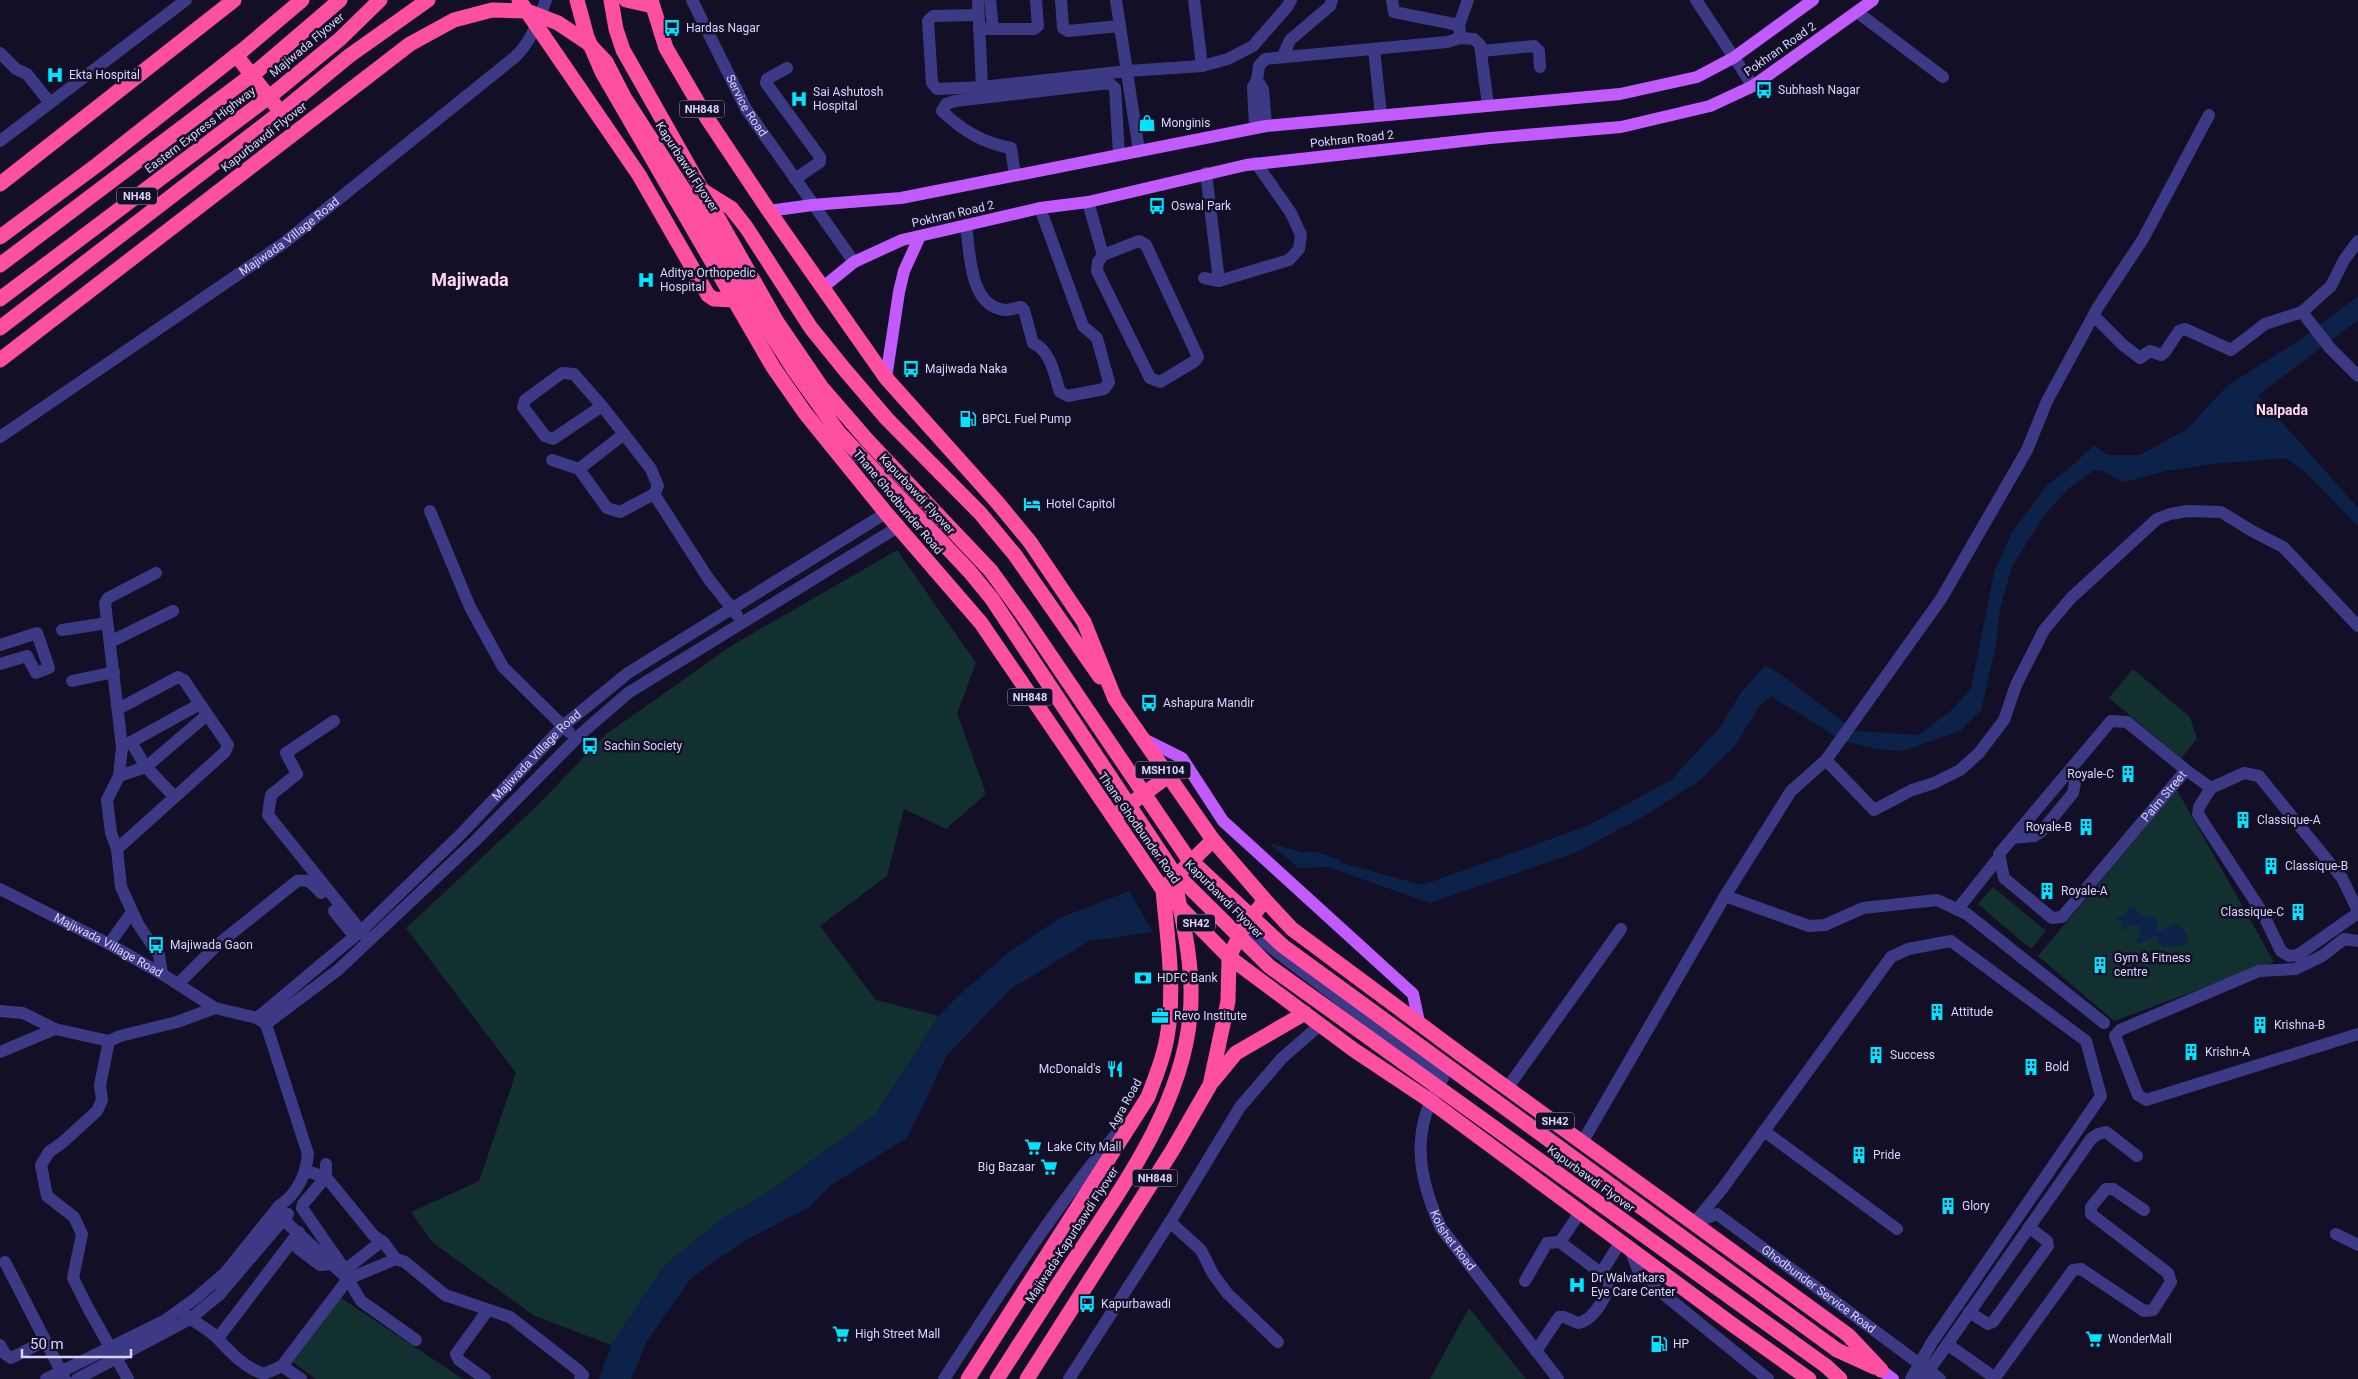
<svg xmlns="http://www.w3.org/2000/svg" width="2358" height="1379" font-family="Roboto,sans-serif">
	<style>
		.green { fill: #12302f }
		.water { fill: #0c2248 }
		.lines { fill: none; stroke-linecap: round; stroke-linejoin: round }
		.stream { stroke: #0c2248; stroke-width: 4.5 }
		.minor { stroke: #3d3a85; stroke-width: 12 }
		.major { stroke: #c25bff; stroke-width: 12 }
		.highway { stroke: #ff4fa3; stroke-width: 15 }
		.highway-bridge { stroke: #ff4fa3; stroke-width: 15 }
		.labels { text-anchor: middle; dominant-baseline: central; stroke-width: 5; stroke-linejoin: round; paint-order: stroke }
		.shield { fill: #130f26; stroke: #9e99be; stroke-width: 1 }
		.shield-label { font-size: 11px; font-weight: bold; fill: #d9d4ff }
		.poi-label { font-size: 12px; fill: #d9d4ff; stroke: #130f26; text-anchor: start }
		.street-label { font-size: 12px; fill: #d9d4ff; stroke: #130f26 }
		.neighbourhood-label { font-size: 14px; font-weight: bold; fill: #ffd6f0; stroke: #130f26 }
		.district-label { font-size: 18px; font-weight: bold; fill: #ffd6f0; stroke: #130f26 }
	</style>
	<rect width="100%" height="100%" fill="#130f26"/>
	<path class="green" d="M897,550L976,663L957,713L986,794L946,829L904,809L887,876L820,926L876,1000L939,1016L875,1115L767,1193L722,1219L664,1266L611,1345L533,1315L432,1242L411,1212L479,1181L516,1073L406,928L537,806L605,735L731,646Z
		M2133,669L2190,717L2197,739L2181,758L2109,698Z
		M2177,790L2274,962L2114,1021L2038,956Z
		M1993,887L2046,931L2031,949L1978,904Z
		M341,1298L463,1379H316L293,1362Z
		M1469,1308L1526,1379H1430Z"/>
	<path class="water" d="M2358,296V320L2258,395L2358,508V526L2305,472L2286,458L2211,464L2166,471L2124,482L2100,470L2093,471L2068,489L2047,512L2012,566L2000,609L1996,645L1981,710L1960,731L1903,751L1877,749L1843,741L1771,696L1759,706L1735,746L1700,780L1646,815L1577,852L1430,903L1328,867L1299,868L1269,843L1422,885L1504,856L1589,825L1671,780L1720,727L1740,694L1765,665L1786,678L1855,731L1919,735L1953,709L1971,688L1994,573L2011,534L2047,485L2072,466L2094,445L2108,455H2140L2187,429L2227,386L2301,339Z
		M1129,891L1153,932L1089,941L1011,989L947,1055L907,1138L831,1185L808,1208L746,1240L691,1278L647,1341L631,1379H599L611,1345L664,1266L722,1219L767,1193L875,1115L939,1016L957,997L1009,952L1060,918Z
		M2129,907H2133L2141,916L2146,918L2151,915L2158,923L2156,930L2162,931L2175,924C2184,927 2187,931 2188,941C2180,947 2177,949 2167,944L2164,947L2158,944V935L2138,944L2136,941L2141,930L2139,926H2128L2125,930L2121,929L2123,921L2115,918L2125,915Z"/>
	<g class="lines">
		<path class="stream" d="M1305,854H1315L1338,862"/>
		<g class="minor">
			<path id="s1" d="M692,0L746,109L854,262"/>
			<path d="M978,0L982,87L1128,71L1202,66L1228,59L1253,46L1287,7L1291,0"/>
			<path d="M990,0L993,29"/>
			<path d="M1061,0L1063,28L1068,31L1120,26"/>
			<path d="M1116,0L1139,151"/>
			<path d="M1194,0L1202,66"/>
			<path d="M1392,0L1394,12L1459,25"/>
			<path d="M1696,0L1753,86"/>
			<path d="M1857,12L1943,77"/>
			<path d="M978,15L933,16L928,21L932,83L937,89L982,87"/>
			<path d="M979,29H1034L1038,26L1036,0"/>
			<path d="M1460,34L1459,25L1468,0"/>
			<path d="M1374,49L1381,115"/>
			<path d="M1481,51L1534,46L1539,51L1540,67"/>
			<path d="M0,53L16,69L27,74L50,103"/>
			<path d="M1283,56L1290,40L1330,6L1332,0"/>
			<path d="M787,68L767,79L766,83L820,157V162L795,179"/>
			<path d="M1257,80L1263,89L1266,126"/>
			<path d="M1255,127L1253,87L1257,80L1259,66L1265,59L1447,42L1460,38L1474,39L1480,45L1488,105"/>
			<path d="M0,141L186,0"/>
			<path d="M1206,173L1219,281"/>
			<path d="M1015,175L1011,148C983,143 963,131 942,111L946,104L955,101L1109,83L1115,88L1119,154"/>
			<path d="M1088,202L1103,255L1139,241L1146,245L1198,357L1195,361L1160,382L1150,378L1097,271L1098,262L1103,255"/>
			<path d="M966,225C970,252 969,307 1005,310C1010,310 1016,308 1021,307L1024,310L1033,343C1051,351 1054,374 1060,392L1068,396L1104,389L1109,382L1097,338L1083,326L1040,208"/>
			<path d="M1204,278L1219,281L1289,260L1299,249L1301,235L1291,213L1256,163"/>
			<path d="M2302,312L2330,348L2358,376"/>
			<path d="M2094,316L2123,345L2140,358L2150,351L2161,355L2165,352L2179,331L2185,329L2231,350L2265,324L2302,312L2331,286L2344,260L2358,241"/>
			<path d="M602,406L553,439L545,436L523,407L525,400L562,373L574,374L602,406L624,434"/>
			<path id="s2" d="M0,437L284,243L515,57C531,42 538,21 546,0"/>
			<path d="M552,460L579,469"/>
			<path d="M654,494L620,512L607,508L579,469L624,434L651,469L658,486L654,494L708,578L737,615"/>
			<path d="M430,511L470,607L503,667L569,732"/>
			<path d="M156,573L108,598L105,603L122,747L119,776L107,800L111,833L117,849L121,887L138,924L159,955L162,974"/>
			<path d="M62,630L107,623"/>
			<path d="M110,642L173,611"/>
			<path d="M0,645L37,633L49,668L36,673L27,656L0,664"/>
			<path d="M72,681L114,672"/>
			<path d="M118,709L178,677L184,680L200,704L122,747"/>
			<path d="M334,721L286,753L297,774L271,795L268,815L365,936"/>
			<path d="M131,742L146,767L170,792"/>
			<path d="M1826,760L1874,810L1912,790L1934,783L1960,770L1979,753L2004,720L2016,685L2044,630L2071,598L2157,519L2170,514L2188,511L2221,512L2252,531L2283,547L2358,626"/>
			<path id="s3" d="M2186,770L2127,722L2111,721L1999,854L2004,878L2052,918L2062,917L2186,770L2211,788L2244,773L2259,776L2342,878L2358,911"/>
			<path d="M119,776L146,767L207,715"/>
			<path d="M2211,788L2199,807L2198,814L2262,912L2281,951L2289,956L2298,955L2358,913"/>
			<path d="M2013,838L2034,836L2041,832L2073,793L2075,783L2072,768"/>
			<path d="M117,849L225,752L228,745L200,704"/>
			<path id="s4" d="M0,889L109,944L162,974L215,1008L257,1018L266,1024L308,1154C306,1175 297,1194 279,1206L225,1273L196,1298L164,1321L46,1379"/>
			<path d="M1725,896L1791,791L1826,760L1941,599L2027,450L2047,401L2098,307L2143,239L2209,115"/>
			<path d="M1957,910L1996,861"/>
			<path d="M334,911L354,936"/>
			<path id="s5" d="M1244,927L1443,1078C1410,1129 1417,1175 1441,1228L1558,1379"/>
			<path d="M2358,941L2344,939L2322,956L2295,969L2259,971L2120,1030L2115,1036L2138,1095L2146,1100L2358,1034"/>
			<path d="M109,944L132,912"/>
			<path d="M178,984L216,946L297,881C310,879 313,884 321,893"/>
			<path d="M0,1011L23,1013L55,1029"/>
			<path id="s6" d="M257,1018L361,931L462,833L563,726L628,673L886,513"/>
			<path d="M266,1024L338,970L475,841L582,733L628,693L898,527"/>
			<path d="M0,1052L55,1029L109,1041"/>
			<path d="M1508,1087L1621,929"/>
			<path d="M1764,1131L1897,1229"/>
			<path d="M1583,1141L1725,896L1809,926L1825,925L1863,908L1937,900L1967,914L2104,1023"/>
			<path d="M326,1164V1177L303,1204L302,1208L345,1270L382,1241"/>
			<path d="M306,1171L326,1177L374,1236L384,1243L396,1259"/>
			<path d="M275,1212L348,1279L396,1259L405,1262L445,1295L510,1317L578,1370L583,1375L580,1379"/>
			<path d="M1170,1222L1201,1250L1213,1274L1227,1293L1278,1342"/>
			<path d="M1694,1223L1722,1189L1891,957L1908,949L1951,941L2086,1041L2101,1096L1932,1342L1911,1379"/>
			<path id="s7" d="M1694,1223L1717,1214L1940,1379"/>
			<path d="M2336,1234L2358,1245"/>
			<path d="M1560,1242L1581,1211"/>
			<path d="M291,1243L320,1265L333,1264"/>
			<path d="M1629,1247L1640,1275L1768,1379"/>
			<path d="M5,1262L65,1379"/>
			<path d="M1601,1273L1621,1241"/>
			<path d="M1525,1281L1547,1243L1560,1242L1610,1280C1609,1294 1593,1321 1578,1323L1564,1317H1559L1536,1351"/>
			<path d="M1969,1312L1988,1324L1993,1322L2048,1246L2047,1241L2029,1227"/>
			<path d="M184,1313C194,1323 208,1328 218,1339C231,1353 245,1368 264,1374L282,1366"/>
			<path d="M218,1338L299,1232"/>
			<path d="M1947,1344L1995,1378"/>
			<path d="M0,1345L5,1354L11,1358L45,1341"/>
			<path d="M77,1379L190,1319L219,1295L288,1214"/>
			<path d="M128,1379L88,1308L73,1278L82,1234L74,1217L47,1196L41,1165L49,1152L63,1142L97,1111L102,1100L100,1085L109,1041L120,1036L177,1022L215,1008"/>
			<path d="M301,1379L282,1366L348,1279L361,1301L416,1340"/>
			<path d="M485,1379L459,1360L456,1354L488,1310"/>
			<path d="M944,1379C1000,1294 1058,1201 1125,1124"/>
			<path d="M1069,1379L1170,1222L1240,1107L1282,1058L1320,1025"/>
			<path d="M1923,1379L2091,1139L2098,1134L2106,1132L2137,1156"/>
			<path d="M1994,1379L2073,1270L2081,1269L2144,1311L2153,1310L2171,1282L2168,1273L2091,1214V1207L2106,1189H2113L2144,1210"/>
		</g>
		<path class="major" d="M769,211L812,205L901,198L1266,126L1620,94L1697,77L1733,58L1813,0
			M822,288L854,262L902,240L1040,208L1088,202L1246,165L1490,138L1621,127L1710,106L1753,86L1873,0
			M886,378L899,292L904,271L920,236
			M1142,738L1182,758L1223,821L1413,994L1419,1022
			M1881,1370L1893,1379"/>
		<path class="highway" d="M519,0L639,175L708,295L714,299L733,300
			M577,0L587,37L602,72L773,367L805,413L886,513L981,623L1163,890L1229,957L1354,1050L1429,1100L1733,1325L1809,1379
			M626,0L653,6
			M651,0L666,48L707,118L769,211L886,378L997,502L1030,542L1084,622L1115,699L1213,840L1265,900L1292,929L1463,1056L1848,1335L1881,1370
			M236,55L275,105
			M257,71L340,0
			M274,93L340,39L380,0
			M0,184L234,0
			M702,190L731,208L746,227L811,328L845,370L887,419L980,513L1015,555L1100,677
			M0,237L97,165L243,50L302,0
			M0,328L281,112L349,56L428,0
			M1113,817L1168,776
			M1169,883L1213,840
			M1213,1081L1236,1053L1305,1013
			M1837,1350L1874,1367
			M1826,1366L1840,1379
			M968,1379L1148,1097C1156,1076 1165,1054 1168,1031C1175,985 1167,936 1163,890
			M997,1379L1057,1286
			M1027,1379L1172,1151L1210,1085L1228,1001L1229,957L1244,927L1265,900"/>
		<path class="highway-bridge" d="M611,0L616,29L623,50L777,322L822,388L868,441L991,571L1025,618L1187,857L1283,946L1837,1350
			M0,265L257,71
			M0,299L274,93
			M0,360L410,44L454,20L492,10L527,11L558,23L588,43L606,62L624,97L715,238L764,323L794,370L839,433L970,572L992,599L1172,870L1269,966L1826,1366
			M1057,1286C1109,1205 1181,1115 1190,1016C1195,968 1182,917 1172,870"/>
	</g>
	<defs>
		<g id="bus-bare" transform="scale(1.35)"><path d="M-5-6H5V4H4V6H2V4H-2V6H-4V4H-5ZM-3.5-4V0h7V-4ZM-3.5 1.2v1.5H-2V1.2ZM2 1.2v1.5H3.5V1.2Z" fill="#00e5ff" stroke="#130f26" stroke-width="2.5" paint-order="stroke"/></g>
		<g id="hospital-bare" transform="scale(1.35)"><path d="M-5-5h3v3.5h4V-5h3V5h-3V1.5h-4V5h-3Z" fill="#00e5ff" stroke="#130f26" stroke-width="2.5" paint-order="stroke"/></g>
		<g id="shop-bare" transform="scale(1.35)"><path d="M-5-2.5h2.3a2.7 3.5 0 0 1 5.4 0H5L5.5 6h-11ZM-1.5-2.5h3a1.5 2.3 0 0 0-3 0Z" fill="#00e5ff" stroke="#130f26" stroke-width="2.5" paint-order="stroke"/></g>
		<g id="fuel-bare" transform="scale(1.35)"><path d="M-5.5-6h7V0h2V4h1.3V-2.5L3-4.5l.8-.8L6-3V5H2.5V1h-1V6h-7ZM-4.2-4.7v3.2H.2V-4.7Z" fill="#00e5ff" stroke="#130f26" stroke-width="2.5" paint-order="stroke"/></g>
		<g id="hotel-bare" transform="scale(1.35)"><path d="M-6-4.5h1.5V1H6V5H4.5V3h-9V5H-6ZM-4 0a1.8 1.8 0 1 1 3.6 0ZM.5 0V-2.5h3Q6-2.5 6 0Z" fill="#00e5ff" stroke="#130f26" stroke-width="2.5" paint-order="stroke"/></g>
		<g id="building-bare" transform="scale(1.35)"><path d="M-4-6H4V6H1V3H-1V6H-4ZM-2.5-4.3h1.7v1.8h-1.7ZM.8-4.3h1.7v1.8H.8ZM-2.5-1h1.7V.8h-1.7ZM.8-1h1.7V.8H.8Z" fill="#00e5ff" stroke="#130f26" stroke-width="2.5" paint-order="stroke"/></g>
		<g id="bank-bare" transform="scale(1.35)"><path d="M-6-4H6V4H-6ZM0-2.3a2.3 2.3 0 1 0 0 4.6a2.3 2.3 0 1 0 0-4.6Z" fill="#00e5ff" stroke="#130f26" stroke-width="2.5" paint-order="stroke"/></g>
		<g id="office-bare" transform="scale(1.35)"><path d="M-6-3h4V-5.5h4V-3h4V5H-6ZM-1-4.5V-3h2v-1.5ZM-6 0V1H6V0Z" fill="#00e5ff" stroke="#130f26" stroke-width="2.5" paint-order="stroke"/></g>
		<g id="restaurant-bare" transform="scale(1.35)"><path d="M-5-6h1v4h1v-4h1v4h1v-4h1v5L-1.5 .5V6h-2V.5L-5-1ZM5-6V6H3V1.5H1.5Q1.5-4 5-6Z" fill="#00e5ff" stroke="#130f26" stroke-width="2.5" paint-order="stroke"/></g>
		<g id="supermarket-bare" transform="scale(1.35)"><path d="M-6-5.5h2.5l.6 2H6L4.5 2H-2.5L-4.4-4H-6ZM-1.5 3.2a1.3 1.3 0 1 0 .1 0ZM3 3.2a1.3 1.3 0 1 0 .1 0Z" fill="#00e5ff" stroke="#130f26" stroke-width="2.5" paint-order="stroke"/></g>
	</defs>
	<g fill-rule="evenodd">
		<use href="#bus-bare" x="672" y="28"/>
		<use href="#hospital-bare" x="55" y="75"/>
		<use href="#bus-bare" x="1764" y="90"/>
		<use href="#hospital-bare" x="799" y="99"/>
		<use href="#shop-bare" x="1147" y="123"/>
		<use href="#bus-bare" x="1157" y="206"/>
		<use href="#hospital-bare" x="646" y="280"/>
		<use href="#bus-bare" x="911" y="369"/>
		<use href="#fuel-bare" x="968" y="419"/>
		<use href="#hotel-bare" x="1032" y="504"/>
		<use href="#bus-bare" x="1149" y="703"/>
		<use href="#bus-bare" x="590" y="746"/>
		<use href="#building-bare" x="2128" y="774"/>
		<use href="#building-bare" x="2243" y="820"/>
		<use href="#building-bare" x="2086" y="827"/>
		<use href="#building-bare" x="2271" y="866"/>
		<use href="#building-bare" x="2047" y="891"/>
		<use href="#building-bare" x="2298" y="912"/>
		<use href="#bus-bare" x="156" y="945"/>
		<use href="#building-bare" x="2100" y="965"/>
		<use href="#bank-bare" x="1143" y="978"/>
		<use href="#building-bare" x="1937" y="1012"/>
		<use href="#office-bare" x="1160" y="1016"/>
		<use href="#building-bare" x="2260" y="1025"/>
		<use href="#building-bare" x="2191" y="1052"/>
		<use href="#building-bare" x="1876" y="1055"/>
		<use href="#building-bare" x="2031" y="1067"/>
		<use href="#restaurant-bare" x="1115" y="1069"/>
		<use href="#supermarket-bare" x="1033" y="1147"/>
		<use href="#building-bare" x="1859" y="1155"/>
		<use href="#supermarket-bare" x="1049" y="1167"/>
		<use href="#building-bare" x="1948" y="1206"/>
		<use href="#hospital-bare" x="1577" y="1285"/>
		<use href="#bus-bare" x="1087" y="1304"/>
		<use href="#supermarket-bare" x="841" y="1334"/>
		<use href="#supermarket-bare" x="2094" y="1339"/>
		<use href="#fuel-bare" x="1659" y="1344"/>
	</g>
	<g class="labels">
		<g class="shield">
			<rect x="679.5" y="100.5" width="45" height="17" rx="4"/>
			<rect x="117" y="187.5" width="40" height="17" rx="4"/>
			<rect x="1007.5" y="688.5" width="45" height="17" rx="4"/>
			<rect x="1135.5" y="761.5" width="55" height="17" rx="4"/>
			<rect x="1177" y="914.5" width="38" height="17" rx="4"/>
			<rect x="1536" y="1112.5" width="38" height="17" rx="4"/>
			<rect x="1132.5" y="1169.5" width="45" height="17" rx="4"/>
		</g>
		<g class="shield-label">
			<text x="702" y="109">NH848</text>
			<text x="137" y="196">NH48</text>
			<text x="1030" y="697">NH848</text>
			<text x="1163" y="770">MSH104</text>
			<text x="1196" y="923">SH42</text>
			<text x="1555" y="1121">SH42</text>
			<text x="1155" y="1178">NH848</text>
		</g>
		<g class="poi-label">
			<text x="686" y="28">Hardas Nagar</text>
			<text x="69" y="75">Ekta Hospital</text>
			<text x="1778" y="90">Subhash Nagar</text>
			<text x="813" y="92">Sai Ashutosh<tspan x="813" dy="14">Hospital</tspan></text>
			<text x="1161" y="123">Monginis</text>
			<text x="1171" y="206">Oswal Park</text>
			<text x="660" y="273">Aditya Orthopedic<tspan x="660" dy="14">Hospital</tspan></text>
			<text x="925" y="369">Majiwada Naka</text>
			<text x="982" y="419">BPCL Fuel Pump</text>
			<text x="1046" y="504">Hotel Capitol</text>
			<text x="1163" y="703">Ashapura Mandir</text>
			<text x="604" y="746">Sachin Society</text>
			<text x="2114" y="774" text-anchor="end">Royale-C</text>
			<text x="2257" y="820">Classique-A</text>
			<text x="2072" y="827" text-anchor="end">Royale-B</text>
			<text x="2285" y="866">Classique-B</text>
			<text x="2061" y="891">Royale-A</text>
			<text x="2284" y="912" text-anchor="end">Classique-C</text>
			<text x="170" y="945">Majiwada Gaon</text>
			<text x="2114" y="958">Gym &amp; Fitness<tspan x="2114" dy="14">centre</tspan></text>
			<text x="1157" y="978">HDFC Bank</text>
			<text x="1951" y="1012">Attitude</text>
			<text x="1174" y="1016">Revo Institute</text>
			<text x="2274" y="1025">Krishna-B</text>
			<text x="2205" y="1052">Krishn-A</text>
			<text x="1890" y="1055">Success</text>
			<text x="2045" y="1067">Bold</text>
			<text x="1101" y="1069" text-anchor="end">McDonald's</text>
			<text x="1047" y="1147">Lake City Mall</text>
			<text x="1873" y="1155">Pride</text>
			<text x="1035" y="1167" text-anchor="end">Big Bazaar</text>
			<text x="1962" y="1206">Glory</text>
			<text x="1591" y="1278">Dr Walvatkars<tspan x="1591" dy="14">Eye Care Center</tspan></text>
			<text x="1101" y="1304">Kapurbawadi</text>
			<text x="855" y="1334">High Street Mall</text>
			<text x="2108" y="1339">WonderMall</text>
			<text x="1673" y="1344">HP</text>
		</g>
		<g class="street-label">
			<text transform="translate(307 45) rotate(-40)">Majiwada Flyover</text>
			<text transform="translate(1780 49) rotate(-35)">Pokhran Road 2</text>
			<text stroke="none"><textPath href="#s1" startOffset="119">Service Road</textPath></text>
			<text transform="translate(200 130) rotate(-37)">Eastern Express Highway</text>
			<text transform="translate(264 137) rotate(-38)">Kapurbawdi Flyover</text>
			<text transform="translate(1352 139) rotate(-6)">Pokhran Road 2</text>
			<text transform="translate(687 167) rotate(57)">Kapurbawdi Flyover</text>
			<text transform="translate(953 214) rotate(-13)">Pokhran Road 2</text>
			<text stroke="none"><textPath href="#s2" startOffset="352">Majiwada Village Road</textPath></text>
			<text transform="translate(917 494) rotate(47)">Kapurbawdi Flyover</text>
			<text transform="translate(898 502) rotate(50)">Thane Ghodbunder Road</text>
			<text stroke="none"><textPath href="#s6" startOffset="384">Majiwada Village Road</textPath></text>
			<text stroke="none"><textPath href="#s3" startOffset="521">Palm Street</textPath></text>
			<text transform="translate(1139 828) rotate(55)">Thane Ghodbunder Road</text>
			<text transform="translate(1224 899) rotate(45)">Kapurbawdi Flyover</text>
			<text stroke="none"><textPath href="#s4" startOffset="122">Majiwada Village Road</textPath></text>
			<text transform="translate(1125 1104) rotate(-61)">Agra Road</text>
			<text transform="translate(1591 1179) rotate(36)">Kapurbawdi Flyover</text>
			<text transform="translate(1072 1235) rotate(-57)">Majiwada-Kapurbawdi Flyover</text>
			<text stroke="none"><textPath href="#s5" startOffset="424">Kolshet Road</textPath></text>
			<text stroke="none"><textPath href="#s7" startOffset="151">Ghodbunder Service Road</textPath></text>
		</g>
		<g class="neighbourhood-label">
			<text x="2282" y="410">Nalpada</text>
		</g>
		<g class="district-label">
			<text x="470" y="279">Majiwada</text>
		</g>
	</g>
	<path d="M22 1349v8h109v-8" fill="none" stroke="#d9d4ff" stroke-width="2.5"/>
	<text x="30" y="1349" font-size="15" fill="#d9d4ff" stroke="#130f26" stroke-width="4" paint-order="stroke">50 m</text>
</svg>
